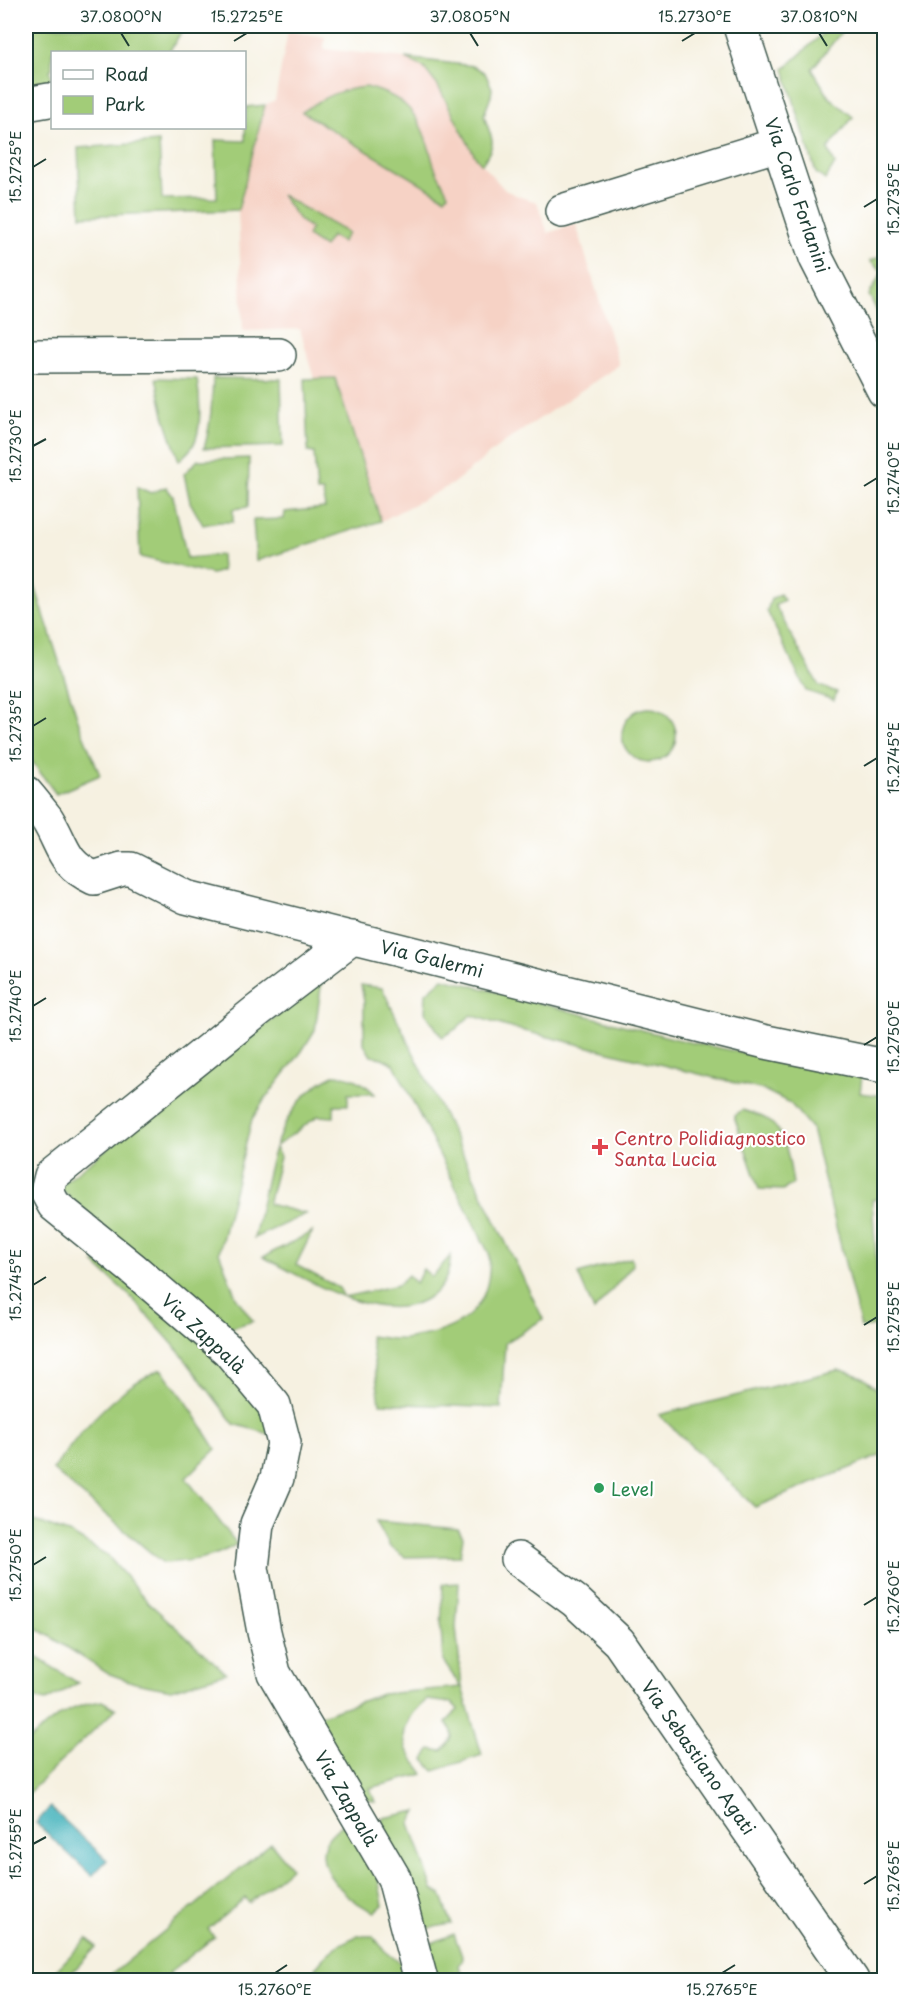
<svg xmlns="http://www.w3.org/2000/svg" width="910" height="2006" font-family="'Playpen Sans',sans-serif">
	<style>
		.built { fill: #f6d2c5 }
		.green { fill: #a2cc78; stroke: #608456; stroke-width: 1.5 }
		.water { fill: #41b1ba; stroke: #307777; stroke-width: 1.5 }
		.lines { fill: none; stroke-linecap: round; stroke-linejoin: round }
		.minor-casing { stroke: #3f584e; stroke-width: 36 }
		.minor { stroke: #fff; stroke-width: 33 }
		.ticks { fill: none; stroke: #1f3d34; stroke-width: 2 }
		.health-dot { fill: #e0444e; stroke: #fff; stroke-width: 2 }
		.leisure-dot { fill: #2e9e5b; stroke: #fff; stroke-width: 2 }
		.labels { text-anchor: middle; dominant-baseline: central; stroke-width: 4.5; stroke-linejoin: round; paint-order: stroke }
		.street-label { font-size: 18px; fill: #1f3d34; stroke: #fff }
		.health-label { font-size: 18px; fill: #be3a42; stroke: #fff; text-anchor: start }
		.leisure-label { font-size: 18px; fill: #27864d; stroke: #fff; text-anchor: start }
		.neatline { fill: none; stroke: #1f3d34; stroke-width: 2 }
		.ticks-label { font-size: 15px; text-anchor: middle; fill: #1f3d34 }
	</style>
	<rect width="100%" height="100%" fill="#fff"/>
	<filter id="ink" filterUnits="userSpaceOnUse"><feTurbulence type="fractalNoise" baseFrequency=".0167" numOctaves="2"/><feDisplacementMap in="SourceGraphic" scale="12" xChannelSelector="R" yChannelSelector="G"/><feConvolveMatrix kernelMatrix="1 2 1 2 8 2 1 2 1" color-interpolation-filters="sRGB"/></filter>
	<filter id="wash" filterUnits="userSpaceOnUse"><feTurbulence type="fractalNoise" baseFrequency=".008" numOctaves="4" result="noise"/><feDisplacementMap in="SourceGraphic" scale="24" xChannelSelector="R" yChannelSelector="G"/><feGaussianBlur stdDeviation="1.35" result="paint"/><feColorMatrix in="noise" values="0 0 0 0 0 0 0 0 0 0 0 0 0 0 0 0 0 1.4 0 .05"/><feComposite in="paint" operator="in"/></filter>
	<g filter="url(#wash)">
		<rect width="100%" height="100%" fill="#f6f1e1"/>
		<path class="built" d="M288,31L325,37L324,49L405,58L423,67L438,86L475,156L505,190L520,197L537,202L548,233L576,224L619,365L502,444L451,485L381,521L335,379H314L300,329L243,331L238,210L265,105L275,100Z"/>
		<path class="green" d="M26,26H185L169,52H52V69L50,70L52,80L26,90Z
			M831,26H846L812,69L829,97L853,117L828,149L835,164L825,180L816,173L784,69Z
			M405,58L474,66L485,73L492,88L491,96L484,115C491,141 499,139 482,164L475,156L438,86L423,67Z
			M366,87C402,96 417,110 428,145C431,153 432,161 435,168C439,177 444,185 448,194L445,198L302,112C326,96 337,90 366,87Z
			M265,105L238,210L81,216L78,148L159,142L162,199L217,198L215,140L245,141L246,107Z
			M281,195L348,233L342,242L331,236L324,247L307,236L311,228L300,221Z
			M884,249V325L869,295L882,272L870,261L878,258Z
			M156,378L197,379C200,396 203,431 192,447C189,452 183,456 179,461L164,415Z
			M213,378L281,379L283,446L204,448C211,425 212,402 213,378Z
			M335,378L381,521L256,561L253,520L284,519L285,512L325,508L323,492H317L314,453L308,452L305,379Z
			M249,458L248,507L233,509V522H219L203,525L190,502L184,474L198,460Z
			M137,487L151,493L166,487L173,496L187,558L221,555L222,571L212,574L140,557Z
			M26,559L81,729L100,775L56,794L31,760L26,756Z
			M780,594L784,600L775,605L819,686L837,692L834,700L806,691L767,611L771,599Z
			M622 735a27 27 0 1 1 54 0a27 27 0 1 1-54 0Z
			M443,978L684,1041L862,1076L860,1093L884,1096V1198L872,1200L881,1325L861,1328L812,1129L790,1103L764,1090L504,1026L471,1015L456,1029L442,1037L425,1012L426,993Z
			M322,980L315,1030L302,1051L265,1099L252,1119L219,1252L236,1297L253,1321L220,1331L58,1187Z
			M361,985L382,988L543,1319L505,1343L501,1408L380,1403L370,1336C379,1337 389,1339 398,1339C405,1340 413,1337 421,1336C467,1328 493,1302 489,1254L394,1064L382,1058L371,1056L364,1044V1001Z
			M334,1075C352,1076 362,1081 375,1094H348V1105H334V1117L318,1116L275,1147L280,1157L268,1204L306,1214L254,1238C268,1179 272,1104 334,1075Z
			M742,1110C751,1113 762,1115 769,1121C788,1135 789,1162 793,1184L783,1190L759,1189L734,1116Z
			M312,1232L296,1265L339,1288L344,1297L398,1285L408,1275L416,1283L423,1269L432,1277L451,1255C449,1276 444,1290 424,1300C378,1326 305,1278 263,1257Z
			M631,1258L633,1265L594,1311L578,1274Z
			M107,1259L216,1356L267,1412L273,1435L234,1424L178,1350L131,1297L94,1263Z
			M161,1369L186,1401L216,1449L186,1478L237,1544C212,1559 192,1561 163,1563L53,1470C74,1439 101,1407 132,1385C141,1379 151,1374 161,1369Z
			M838,1370C858,1373 870,1381 884,1396V1454L755,1507L659,1415Z
			M26,1518L71,1534L107,1555L148,1602L226,1673L171,1690L135,1683L107,1673L26,1621Z
			M376,1521L458,1529L463,1537L460,1556L405,1557L390,1547Z
			M459,1583L456,1627L462,1687L482,1755L434,1771L424,1760L430,1749L442,1751C452,1742 457,1733 446,1723L458,1709L452,1703L427,1700C410,1713 396,1734 410,1755C414,1762 420,1767 424,1774L370,1788L375,1802L358,1796L316,1717L382,1694L461,1687L443,1661L441,1628L443,1584Z
			M26,1650L31,1654L78,1683L46,1701L37,1699L26,1684Z
			M102,1701L116,1709L26,1795V1743C53,1719 65,1707 102,1701Z
			M417,1811L410,1823L433,1890L441,1894L452,1924L423,1929L379,1832L383,1818Z
			M349,1821L376,1867L383,1905L375,1912C354,1904 317,1875 324,1847C327,1835 339,1827 349,1821Z
			M271,1843L291,1868L249,1903L245,1898L208,1929L214,1937L169,1973L175,1980H105Z
			M454,1934L463,1959L459,1966L464,1980H435L427,1945Z
			M358,1936H373L385,1951L404,1966L407,1980H309C317,1959 338,1943 358,1936Z
			M87,1938L96,1947L65,1980H47Z"/>
		<path class="water" d="M50,1807L107,1860L92,1876L36,1823Z"/>
	</g>
	<g filter="url(#ink)">
		<g class="lines">
			<g class="minor-casing">
				<path id="minor" d="M740,26L816,258L884,391
					M26,104L49,100
					M562,211L779,144
					M26,356L279,355
					M26,793C33,801 40,810 47,819C64,846 61,863 94,878L122,869H131L186,897L766,1042L884,1066
					M353,938L257,1011L51,1176L47,1192L54,1205L132,1268L228,1350L274,1405L284,1443L277,1478L257,1524L252,1568L264,1632L274,1673L394,1878L421,1980
					M518,1559L575,1601L619,1642L852,1980"/>
			</g>
			<use href="#minor" class="minor"/>
		</g>
	</g>
	<path class="ticks" d="M121,33L129,46M470,33L478,46M819,33L827,46M234,41L247,33M682,41L695,33M33,167L46,159M864,207L877,199M33,446L46,439M864,486L877,478M33,726L46,718M864,766L877,758M33,1006L46,998M864,1045L877,1037M33,1285L46,1277M864,1325L877,1317M33,1565L46,1557M864,1605L877,1597M33,1844L46,1837M864,1884L877,1876M275,1973L287,1965M722,1973L735,1965"/>
	<path class="health-dot" d="M597 1138h6v6h6v6h-6v6h-6v-6h-6v-6h6z"/>
	<circle class="leisure-dot" cx="599" cy="1488" r="6"/>
	<g class="labels">
		<g class="street-label">
			<text transform="translate(798 195) rotate(71)">Via Carlo Forlanini</text>
			<text transform="translate(432 958) rotate(14)">Via Galermi</text>
			<text transform="translate(204 1333) rotate(43)">Via Zappalà</text>
			<text transform="translate(699 1757) rotate(55)">Via Sebastiano Agati</text>
			<text transform="translate(347 1798) rotate(60)">Via Zappalà</text>
		</g>
		<g class="health-label">
			<text x="614" y="1137">Centro Polidiagnostico<tspan x="614" dy="21">Santa Lucia</tspan></text>
		</g>
		<g class="leisure-label">
			<text x="611" y="1488">Level</text>
		</g>
	</g>
	<rect width="910" height="2006" fill="none" stroke="#fff" stroke-width="66"/>
	<rect x="51" y="51" width="195" height="78" fill="#ffffff" stroke="#a5b1ae" stroke-width="1.5"/>
	<rect x="63" y="70" width="30" height="9" fill="#ffffff" stroke="#a5b1ae" stroke-width="1.5"/>
	<text x="105" y="81" font-size="18" fill="#1f3d34">Road</text>
	<rect x="63" y="96" width="30" height="18" fill="#a2cc78" stroke="#a5b1ae" stroke-width="1.5"/>
	<text x="105" y="111" font-size="18" fill="#1f3d34">Park</text>
	<rect x="33" y="33" width="844" height="1940" class="neatline"/>
	<g class="ticks-label">
		<text x="121" y="22">37.0800°N</text>
		<text x="247" y="22">15.2725°E</text>
		<text x="470" y="22">37.0805°N</text>
		<text x="695" y="22">15.2730°E</text>
		<text x="819" y="22">37.0810°N</text>
		<text transform="translate(16 167) rotate(-90)" y="5">15.2725°E</text>
		<text transform="translate(894 199) rotate(-90)" y="5">15.2735°E</text>
		<text transform="translate(16 446) rotate(-90)" y="5">15.2730°E</text>
		<text transform="translate(894 478) rotate(-90)" y="5">15.2740°E</text>
		<text transform="translate(16 726) rotate(-90)" y="5">15.2735°E</text>
		<text transform="translate(894 758) rotate(-90)" y="5">15.2745°E</text>
		<text transform="translate(16 1006) rotate(-90)" y="5">15.2740°E</text>
		<text transform="translate(894 1037) rotate(-90)" y="5">15.2750°E</text>
		<text transform="translate(16 1285) rotate(-90)" y="5">15.2745°E</text>
		<text transform="translate(894 1317) rotate(-90)" y="5">15.2755°E</text>
		<text transform="translate(16 1565) rotate(-90)" y="5">15.2750°E</text>
		<text transform="translate(894 1597) rotate(-90)" y="5">15.2760°E</text>
		<text transform="translate(16 1844) rotate(-90)" y="5">15.2755°E</text>
		<text transform="translate(894 1876) rotate(-90)" y="5">15.2765°E</text>
		<text x="275" y="1995">15.2760°E</text>
		<text x="722" y="1995">15.2765°E</text>
	</g>
</svg>
